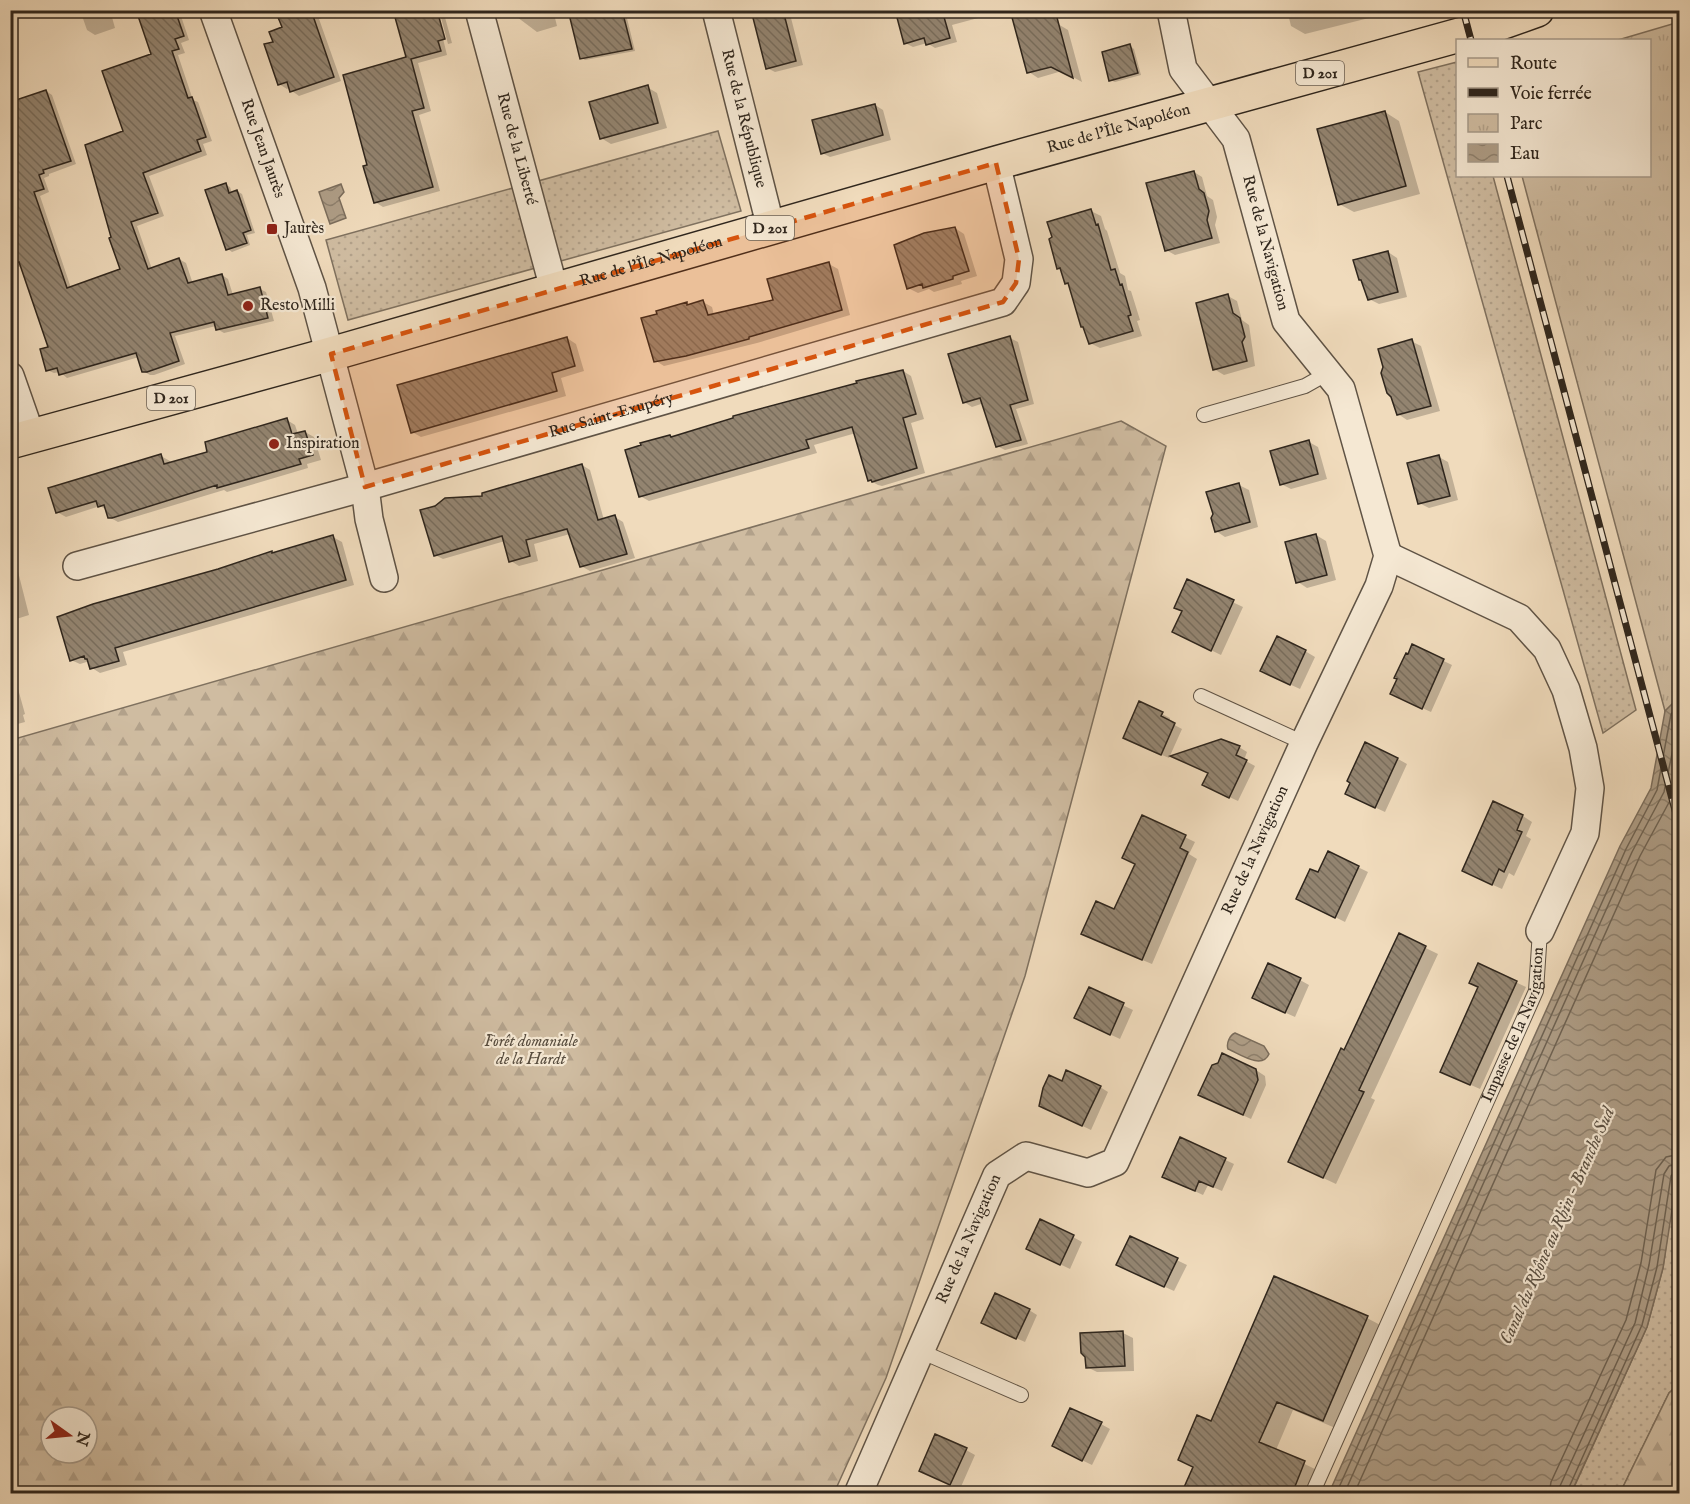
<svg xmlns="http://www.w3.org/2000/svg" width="1690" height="1504" font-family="'IM FELL English',serif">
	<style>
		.grass { fill: url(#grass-dots); stroke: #7f715f; stroke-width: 1.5 }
		.forest { fill: url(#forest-firs); stroke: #7f715f; stroke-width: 1.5; fill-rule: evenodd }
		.park { fill: url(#park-tufts); stroke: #7f715f; stroke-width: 1.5 }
		.water { fill: url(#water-waves); stroke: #7b6d5c; stroke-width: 1.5 }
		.shadow { fill: #0003 }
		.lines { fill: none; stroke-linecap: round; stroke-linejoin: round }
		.shore { stroke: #6e6252; stroke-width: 1.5 }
		.building { fill: url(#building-back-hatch); stroke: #2f261d; stroke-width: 1.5 }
		.lane-casing { stroke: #5f5345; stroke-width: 16 }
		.street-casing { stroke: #5f5345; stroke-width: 30 }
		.primary-casing { stroke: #2f261d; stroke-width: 36 }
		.lane { stroke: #f5e8d3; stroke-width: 14 }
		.street { stroke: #f5e8d3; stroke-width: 27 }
		.primary { stroke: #f0dbbc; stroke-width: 33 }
		.rail-casing { stroke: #2f261d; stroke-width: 7 }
		.rail { stroke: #f5e8d3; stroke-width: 4.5; stroke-dasharray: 14; stroke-linecap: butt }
		.marked { fill: #d6540e; fill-opacity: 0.2; stroke: #d6540e; stroke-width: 4.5; stroke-dasharray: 12 8; stroke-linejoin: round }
		.poi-dot { fill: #8f2418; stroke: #f5e8d3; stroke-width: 2 }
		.labels { text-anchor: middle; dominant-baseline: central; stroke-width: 4.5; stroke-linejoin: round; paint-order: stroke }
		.shield { fill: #f5e8d3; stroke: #6a6054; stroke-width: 1.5 }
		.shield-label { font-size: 15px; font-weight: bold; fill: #2f261d }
		.street-label { font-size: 16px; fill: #2f261d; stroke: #f5e8d3 }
		.poi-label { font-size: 16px; fill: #2f261d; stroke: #f5e8d3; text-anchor: start }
		.park-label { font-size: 16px; font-style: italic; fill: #574c3e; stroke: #f5e8d3 }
		.water-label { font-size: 18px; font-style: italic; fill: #5b5042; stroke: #f5e8d3 }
	</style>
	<defs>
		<pattern id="grass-dots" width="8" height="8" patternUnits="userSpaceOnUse" patternTransform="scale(1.5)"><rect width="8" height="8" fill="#cfbca1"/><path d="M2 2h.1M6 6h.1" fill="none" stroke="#b2a18a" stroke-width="1.8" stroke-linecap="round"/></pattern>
		<pattern id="forest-firs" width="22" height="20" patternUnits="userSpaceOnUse" patternTransform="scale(1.5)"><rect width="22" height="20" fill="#cfbca1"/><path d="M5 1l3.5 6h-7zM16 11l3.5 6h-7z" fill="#b2a18a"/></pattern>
		<pattern id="park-tufts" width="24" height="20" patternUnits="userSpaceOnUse" patternTransform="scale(1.5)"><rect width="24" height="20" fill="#cfbca1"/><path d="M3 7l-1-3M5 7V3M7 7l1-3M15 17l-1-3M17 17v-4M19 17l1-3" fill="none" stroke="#b2a18a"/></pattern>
		<pattern id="water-waves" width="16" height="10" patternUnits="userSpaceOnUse" patternTransform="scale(1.5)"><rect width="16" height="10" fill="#ae9d86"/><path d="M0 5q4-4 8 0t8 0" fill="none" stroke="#8e806d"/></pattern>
		<pattern id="building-back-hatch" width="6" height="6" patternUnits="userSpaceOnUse" patternTransform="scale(1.5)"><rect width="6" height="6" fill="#938470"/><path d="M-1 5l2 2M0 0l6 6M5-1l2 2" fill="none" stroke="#786c5b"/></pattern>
	</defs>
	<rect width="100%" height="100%" fill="#f0dbbc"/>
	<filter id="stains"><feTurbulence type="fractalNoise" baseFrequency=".00333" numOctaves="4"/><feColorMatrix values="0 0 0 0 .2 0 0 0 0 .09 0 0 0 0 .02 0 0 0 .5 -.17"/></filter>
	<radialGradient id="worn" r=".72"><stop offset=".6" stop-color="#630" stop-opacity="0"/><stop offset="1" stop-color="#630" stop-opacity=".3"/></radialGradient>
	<path class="grass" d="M1457,62L1458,176H1493L1636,710L1603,733L1418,72Z
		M718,131L741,211L348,320L326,240Z
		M1679,1151V1384L1669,1393L1620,1493L1571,1494L1647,1327L1663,1268Z"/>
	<path class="forest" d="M1121,421L1166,446L1025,976L886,1378L834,1493H11V740ZM51,1417H87V1453H51Z
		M1679,1384V1493H1620L1669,1393Z"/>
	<path class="park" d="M1679,22L1680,697L1665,711L1522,176H1650V40H1618Z"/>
	<path class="water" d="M341,184L344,192L339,198L346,218L330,224L319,192Z
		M1679,697L1680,1151L1676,1184L1663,1268L1647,1327L1571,1493H1329L1620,846L1651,788L1665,711Z
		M1235,1033L1264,1046L1269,1054C1262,1070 1240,1054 1228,1049C1226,1043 1230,1035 1235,1033Z"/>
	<path class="shadow" d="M80,10H110L115,28L95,35L87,30Z
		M137,10H179L189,40L181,43L185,53L178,55L193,100L198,102L212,141L203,144L207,155L149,176L164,216L137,226L152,269L179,259L186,263L193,284L222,275L228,279L233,295L260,289L266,292L274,321L224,333L217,329L216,326L175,336L185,364L154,375H150L143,371L139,357L67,378L60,372L54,373L47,370L50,348L22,266L20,267L13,264L46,91L52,95L76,164L49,174V176L44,178L49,192L40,196L71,288L122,270L113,238L125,131L153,55Z
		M276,10H326L328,16L319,19L341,81L299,96L292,91L290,87L287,89L279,84L275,43L282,29Z
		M436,10L447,55L418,63L431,111L419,115L440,191L383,207L375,202L369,166L408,58Z
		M439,10H443L452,43L448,44Z
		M515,10H553L557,26L537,32L517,17Z
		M595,10H625L635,51L585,60L581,58Z
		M753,10H789L803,65L775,72L767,68Z
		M896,10H1008L952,25L957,42L935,48L927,43L913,47L905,43Z
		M1287,10H1397V11L1305,34L1291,26Z
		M1058,24L1068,30L1082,82L1062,71L1038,78L1029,72Z
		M1130,46L1134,49L1141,75L1115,82L1110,80Z
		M647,87L657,93L667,128L611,144L601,138Z
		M875,105L883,110L891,140L830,157L822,153Z
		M1385,112L1399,121L1420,194L1354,212L1339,204Z
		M1194,172L1202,177L1207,196L1213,200L1217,217L1215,225L1220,243L1175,255L1166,250Z
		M226,185L230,187L232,193L237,191L242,194L255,233L247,235L250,245L232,252L228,249Z
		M1091,211L1101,216L1105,229L1107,231L1120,273L1125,276L1128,290L1131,291L1140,320L1137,321L1142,336L1100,348L1090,343L1070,285L1066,283L1062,270L1059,268Z
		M955,228L964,234L977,276L961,281L962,284L934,292L929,289L918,293L908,288Z
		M1388,252L1397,258L1407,297L1379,304L1369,299Z
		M829,264L838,269L850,315L757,343L664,366L656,361L686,304L690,306L703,302L712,307L714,315L775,301Z
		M1228,296L1237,301L1242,320L1249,325L1255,366L1224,375L1214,369Z
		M567,338L576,344L584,371L561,378L566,396L421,437L412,432Z
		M1010,338L1018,342L1034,404L1016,409L1028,444L1005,450L997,446L984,403L972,407L964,402Z
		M1411,341L1421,346L1440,411L1407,420L1398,414Z
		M903,371L911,376L924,419L911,423L925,473L882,486L878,485L869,480L856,433L814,445L817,453L649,501L640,496L672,438Z
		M287,420L295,425L298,434L305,432L314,437L321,460L307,464L308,468L227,492L224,490L118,522L109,517L107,510L100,506L66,517L57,512L161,456L170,461L171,464L209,453Z
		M1309,442L1318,447L1327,479L1291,489L1281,484Z
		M1439,457L1448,462L1458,500L1429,508L1419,503Z
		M582,465L590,470L604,520L615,517L623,522L635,558L590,571L581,566L570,534L534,544L538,561L519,566L511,561L505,541L443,559L435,555L484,497Z
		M1239,485L1249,490L1258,527L1225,537L1216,531Z
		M1316,535L1326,541L1336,580L1307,588L1298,582Z
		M333,537L342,542L354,585L123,652L127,665L100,673L92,668L90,661L80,664L71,660L219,571L271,552L274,554Z
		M10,540L29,615L10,621Z
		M1188,581L1243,607L1221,655L1184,637V612Z
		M1413,646L1452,665L1431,712L1400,698L1408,656Z
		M1305,651L1315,657L1300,689L1272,676Z
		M10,660L25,714L23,715L25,722L10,726Z
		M1140,703L1170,718L1169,722L1182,729L1169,758L1132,742Z
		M1239,747L1247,752L1244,760L1255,766L1238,801L1212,789L1209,773Z
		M1398,759L1407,764L1385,812L1357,799Z
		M1523,816L1532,822L1526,836L1531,839L1514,876L1509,873L1502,889L1473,876Z
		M1143,817L1195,842L1189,854L1197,859L1152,964L1092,939L1115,911L1136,864Z
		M1329,853L1368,872L1345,922L1307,903Z
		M1399,935L1438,954L1371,1098L1375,1100L1336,1184L1302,1168L1345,1052Z
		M1479,965L1526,987L1480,1089L1451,1076L1479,987Z
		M1300,980L1309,985L1295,1017L1264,1003Z
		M1089,989L1133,1010L1120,1039L1086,1023Z
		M1256,1070L1265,1076L1266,1085L1251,1119L1208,1099Z
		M1062,1083L1100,1087L1108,1092L1091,1130L1049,1110Z
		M1181,1139L1234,1164L1222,1191L1208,1185L1203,1195L1173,1181Z
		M1073,1237L1082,1242L1070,1269L1037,1253Z
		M1131,1238L1187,1265L1174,1291L1128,1270Z
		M1275,1278L1367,1318L1384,1327L1340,1430L1293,1410L1276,1450L1321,1472L1312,1494H1183L1194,1468L1180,1460L1212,1423Z
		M1029,1310L1037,1315L1025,1342L992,1327Z
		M1123,1333L1133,1338L1134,1371L1097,1372L1087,1367Z
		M1101,1424L1110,1429L1092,1465L1063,1451Z
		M966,1450L975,1455L960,1489L921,1471Z"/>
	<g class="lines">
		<path class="shore" d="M1336,1494L1626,849L1657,790L1671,714L1680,705
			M1344,1494L1632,852L1664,792L1680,716
			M1354,1494L1640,856L1673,795L1680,759
			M1549,1494L1551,1482L1626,1320L1641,1263L1656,1170L1666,1157L1680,1154
			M1558,1494L1560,1486L1635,1323L1649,1265L1664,1174L1669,1166L1680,1163
			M1566,1494L1642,1325L1657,1267L1671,1176L1674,1172L1680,1171"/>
	</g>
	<path class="building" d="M136,10H175L184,36L175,39L179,49L172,51L188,98L192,97L206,137L197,140L201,151L143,173L158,213L131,222L148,269L179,258L188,283L222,274L228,295L260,287L268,318L216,330L214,322L170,333L179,361L147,372H142L136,353L59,375L57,368L46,371L40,349L48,347L19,262L10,265V102L46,90L71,161L43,170L44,173L39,175L44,189L34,192L67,288L120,269L109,238L111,237L85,145L123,131L102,71L151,54Z
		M275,10H311L334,77L290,92L287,82L278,85L264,44L273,42L269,32L282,27Z
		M393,10H437L445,39L438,41L441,51L411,59L424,108L412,111L433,187L374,203L363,166L367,165L343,75L406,57Z
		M568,10H622L632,49L580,59Z
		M751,10H783L796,61L766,69Z
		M895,10H942L950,38L926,45L924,38L904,44Z
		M1010,10H1055L1073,78L1051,67L1027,73Z
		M1130,44L1138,73L1109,81L1102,52Z
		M648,85L658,123L600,139L589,102Z
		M875,104L883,135L821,154L812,120Z
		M1385,111L1406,186L1338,205L1317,129Z
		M1194,171L1199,189L1204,193L1209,211L1207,220L1212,238L1165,251L1146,183Z
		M226,183L229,193L237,190L251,230L243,233L247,243L226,250L205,190Z
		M1091,209L1096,225L1098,224L1111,270L1115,269L1120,285L1122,284L1131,315L1128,316L1133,331L1089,344L1083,327H1081L1068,283L1065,284L1060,268L1057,269L1049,239L1052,237L1047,222Z
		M955,227L969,271L953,276V279L923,288L922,284L907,289L894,245L924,233Z
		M1388,251L1398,292L1368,300L1361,280H1359L1353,260Z
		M829,262L842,310L749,337V339L686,356L654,362L641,318L657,314L656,311L687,302V305L703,300L708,315L773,300L767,279Z
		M1228,294L1233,313L1240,318L1245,337L1242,342L1247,361L1213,370L1196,303Z
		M1010,336L1028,400L1010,405L1021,440L996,447L980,398L963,403L948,354Z
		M567,337L575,366L552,373L557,391L411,433L397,385Z
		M1412,339L1431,406L1397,415L1391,397L1387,393L1381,373L1383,367L1378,349Z
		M903,370L916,414L903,418L917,468L872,482L871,480L868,481L852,427L806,440L809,448L639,497L625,450L641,445L640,443L670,435L671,437L733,418V416L857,383L856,381Z
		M287,418L292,434L305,431L313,455L299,459L301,464L217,488V485L112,518H108L104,505L98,507L96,501L56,513L48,488L161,454L164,464L207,452L205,442Z
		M1309,440L1318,474L1280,485L1270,451Z
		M1439,455L1450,496L1418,504L1407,463Z
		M582,464L598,520L615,515L627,554L580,567L567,529L526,540L530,556L509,562L502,536L434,556L420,510L435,506L445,498L482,496V493Z
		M1239,483L1250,522L1215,532L1211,518L1213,514L1206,492Z
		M1316,534L1327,575L1296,583L1285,542Z
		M333,535L346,580L115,648L119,661L90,669L87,659H85L84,656L70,661L57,617L93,604L218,569L272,551V553Z
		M1187,579L1234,600L1211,651L1172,632L1182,611L1174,608Z
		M1277,636L1306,650L1290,685L1260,671Z
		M1412,644L1444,659L1422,709L1390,694L1397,679L1394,678L1406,653L1408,654Z
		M1139,701L1163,712L1161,716L1175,723L1161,755L1123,738Z
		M1221,739L1240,746L1236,755L1247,760L1229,798L1202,785L1208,773L1170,756Z
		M1365,742L1398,758L1375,808L1345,794L1350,783L1347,781Z
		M1493,801L1523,815L1517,830L1522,832L1504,872L1499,869L1492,885L1462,871Z
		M1142,815L1186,835L1180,848L1188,852L1142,960L1081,934L1096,901L1114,909L1135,864L1122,858Z
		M1328,851L1359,866L1335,918L1296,899L1310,869L1318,872Z
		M1399,933L1426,946L1359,1090L1364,1092L1323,1178L1288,1162L1341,1048L1344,1050Z
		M1268,963L1301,978L1285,1013L1252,998Z
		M1478,963L1517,981L1470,1085L1440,1072L1478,987L1469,983Z
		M1089,987L1124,1003L1110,1035L1074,1018Z
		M1222,1053L1256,1069L1258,1080L1243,1115L1198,1095L1212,1065L1218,1063Z
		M1066,1070L1101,1086L1082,1126L1039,1106L1043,1088L1049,1075L1062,1081Z
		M1180,1137L1226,1158L1213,1187L1199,1181L1195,1191L1162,1177Z
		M1040,1219L1074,1235L1060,1265L1026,1249Z
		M1130,1236L1178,1258L1164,1287L1116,1265Z
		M1274,1276L1368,1316L1323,1421L1277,1402L1259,1442L1305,1461L1292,1494H1181L1193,1467L1178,1460L1197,1415L1211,1421Z
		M995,1293L1030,1309L1016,1339L981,1323Z
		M1123,1331L1125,1366L1086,1368L1085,1357L1081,1353L1080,1333Z
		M1070,1408L1102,1422L1082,1461L1052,1446Z
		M935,1434L967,1448L950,1485L919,1471Z"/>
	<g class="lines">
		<g class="lane-casing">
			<g id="lane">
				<path d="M1204,415L1305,386L1328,373"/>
				<path d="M1201,696L1304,743"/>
				<path d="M920,1351L1021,1395"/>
				<path id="s1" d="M1312,1494L1536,991L1540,931"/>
			</g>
		</g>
		<g class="street-casing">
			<g id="street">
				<path id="s2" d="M213,10L312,288L365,487L369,519L384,578"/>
				<path id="s3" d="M479,10L554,289"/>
				<path id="s4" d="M716,10L771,228"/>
				<path d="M10,376L31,436"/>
				<path d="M1388,556L1519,618L1547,649L1566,690L1583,748L1590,788L1585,833L1540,931"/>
				<path id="s5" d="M77,566L365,487L1003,302L1016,283L1019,259L996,163"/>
				<path id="s6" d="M858,1494L997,1175L1026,1156L1088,1173L1115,1162L1304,743L1379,586L1388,556L1341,389L1286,321L1236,139L1183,69L1171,10"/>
			</g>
		</g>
		<g class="primary-casing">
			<g id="primary">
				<path id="s7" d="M10,442L331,354L996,163L1492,26L1537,10"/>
			</g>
		</g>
		<use href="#lane" class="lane"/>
		<use href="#street" class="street"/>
		<use href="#primary" class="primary"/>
		<g class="rail-casing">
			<path id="rail" d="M1463,10L1471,40
				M1507,176L1680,829"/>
		</g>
		<use href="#rail" class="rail"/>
	</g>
	<path class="marked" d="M996,163L1019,259L1016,283L1003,302L365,487L331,354Z"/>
	<g class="poi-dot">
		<rect x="266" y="223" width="12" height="12" rx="3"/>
		<circle cx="248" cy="306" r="6"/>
		<circle cx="274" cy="444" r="6"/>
	</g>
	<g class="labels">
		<g class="shield">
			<rect x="1296" y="61" width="48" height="24" rx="4.5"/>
			<rect x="746" y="216" width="48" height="24" rx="4.5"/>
			<rect x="147" y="386" width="48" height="24" rx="4.5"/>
		</g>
		<g class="shield-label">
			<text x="1320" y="73">D 201</text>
			<text x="770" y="228">D 201</text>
			<text x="171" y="398">D 201</text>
		</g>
		<g class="street-label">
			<text stroke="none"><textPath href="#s4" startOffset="112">Rue de la République</textPath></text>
			<text stroke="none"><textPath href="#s7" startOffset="1152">Rue de l'Île Napoléon</textPath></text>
			<text stroke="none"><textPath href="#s2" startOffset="147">Rue Jean Jaurès</textPath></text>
			<text stroke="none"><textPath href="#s3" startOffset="144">Rue de la Liberté</textPath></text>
			<text transform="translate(1265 243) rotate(75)">Rue de la Navigation</text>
			<text stroke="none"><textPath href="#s7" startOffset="666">Rue de l'Île Napoléon</textPath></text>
			<text stroke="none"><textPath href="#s5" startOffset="555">Rue Saint-Exupéry</textPath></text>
			<text stroke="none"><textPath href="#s6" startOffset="818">Rue de la Navigation</textPath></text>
			<text stroke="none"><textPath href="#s1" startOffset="512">Impasse de la Navigation</textPath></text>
			<text stroke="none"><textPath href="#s6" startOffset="278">Rue de la Navigation</textPath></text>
		</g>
		<g class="poi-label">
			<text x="284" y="229">Jaurès</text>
			<text x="260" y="306">Resto Milli</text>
			<text x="286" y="444">Inspiration</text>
		</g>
		<g class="park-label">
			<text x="531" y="1042">Forêt domaniale<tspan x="531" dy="18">de la Hardt</tspan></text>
		</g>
		<g class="water-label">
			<text transform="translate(1558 1226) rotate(-66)">Canal du Rhône au Rhin - Branche Sud</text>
		</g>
	</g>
	<rect width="1690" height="1504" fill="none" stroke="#f0dbbc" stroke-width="36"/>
	<rect x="12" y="12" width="1666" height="1480" fill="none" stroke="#2f261d" stroke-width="3"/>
	<rect x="18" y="18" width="1654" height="1468" fill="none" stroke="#2f261d" stroke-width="1.5"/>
	<rect x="1456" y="39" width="195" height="138" fill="#f5e8d3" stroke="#a69a8a" stroke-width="1.5"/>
	<rect x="1468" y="58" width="30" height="9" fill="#f0dbbc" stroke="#a69a8a" stroke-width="1.5"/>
	<text x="1510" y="69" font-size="18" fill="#2f261d">Route</text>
	<rect x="1468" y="88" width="30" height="9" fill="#2f261d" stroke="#a69a8a" stroke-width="1.5"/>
	<text x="1510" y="99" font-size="18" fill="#2f261d">Voie ferrée</text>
	<rect x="1468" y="114" width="30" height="18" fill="url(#park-tufts)" stroke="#a69a8a" stroke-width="1.5"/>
	<text x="1510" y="129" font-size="18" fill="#2f261d">Parc</text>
	<rect x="1468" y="144" width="30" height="18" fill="url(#water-waves)" stroke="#a69a8a" stroke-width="1.5"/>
	<text x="1510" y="159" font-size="18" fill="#2f261d">Eau</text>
	<g transform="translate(69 1435) rotate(105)"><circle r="28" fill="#f5e8d3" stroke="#a69a8a" stroke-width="1.5"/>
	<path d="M0-4.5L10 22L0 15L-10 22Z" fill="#8f2418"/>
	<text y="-9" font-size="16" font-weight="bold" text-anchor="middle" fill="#2f261d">N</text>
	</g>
	<rect width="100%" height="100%" filter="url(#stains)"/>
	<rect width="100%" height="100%" fill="url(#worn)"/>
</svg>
